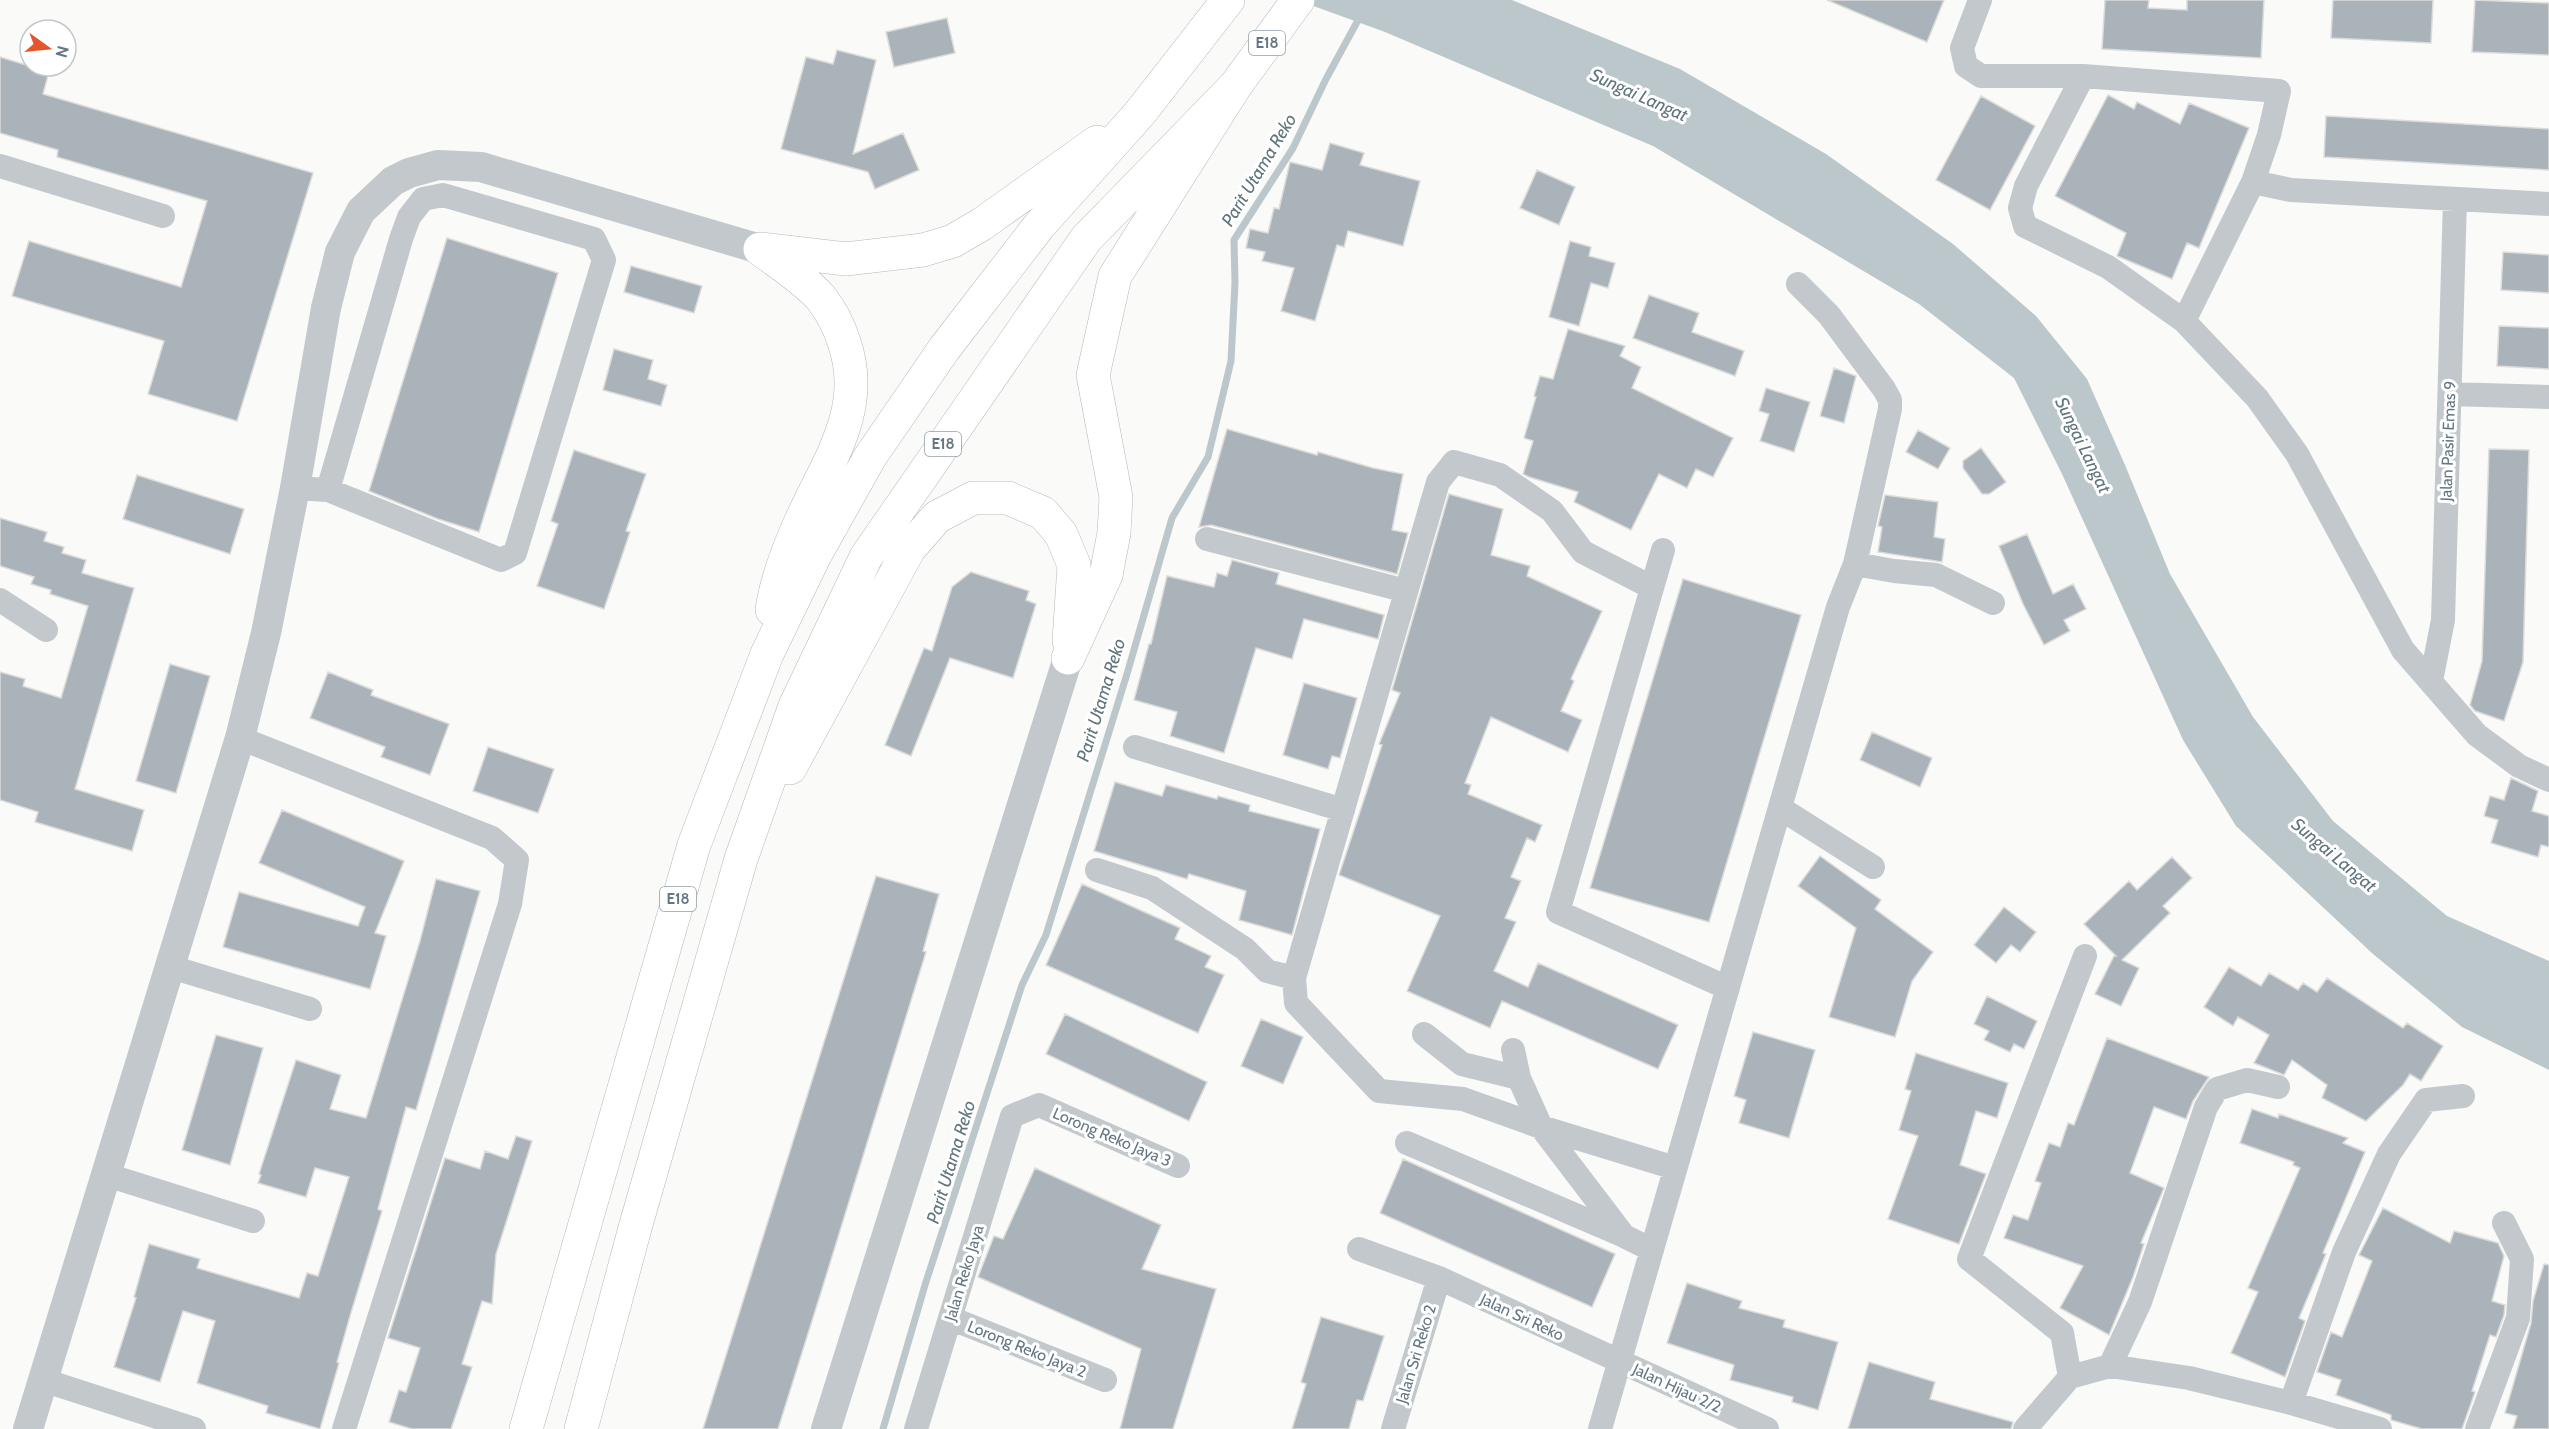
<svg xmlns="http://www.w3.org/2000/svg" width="2549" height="1429" font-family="Cabin,sans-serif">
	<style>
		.water { fill: #bbc7cb }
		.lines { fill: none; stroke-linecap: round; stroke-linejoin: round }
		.stream { stroke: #bbc7cb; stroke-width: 7 }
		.building { fill: #aab3b9; stroke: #dcdcda; stroke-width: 1.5 }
		.motorway-casing { stroke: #b4b9bd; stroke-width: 34 }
		.minor { stroke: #c3c8cc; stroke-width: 24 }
		.tertiary { stroke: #c3c8cc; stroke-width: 30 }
		.motorway { stroke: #fff; stroke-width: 33 }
		.labels { text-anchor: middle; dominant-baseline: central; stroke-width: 6; stroke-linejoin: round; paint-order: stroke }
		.shield { fill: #fff; stroke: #939fa8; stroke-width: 1.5 }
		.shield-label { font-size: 15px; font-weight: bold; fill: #657683 }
		.street-label { font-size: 16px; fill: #657683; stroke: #fff }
		.water-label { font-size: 18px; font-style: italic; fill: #60757c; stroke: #fff }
	</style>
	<rect width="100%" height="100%" fill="#fafaf8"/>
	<path class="water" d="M1297,0H1512L1680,69L1826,154L1953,244L2036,316L2087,379L2125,465L2170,574L2253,717L2333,821L2447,916L2549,961V1070L2462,1027L2373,954L2236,826L2183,740L2062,474L2014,378L1919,304L1653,146L1385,32Z"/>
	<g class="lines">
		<path class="stream" d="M883,1429L925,1285L1022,985L1046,935L1127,674L1172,518L1208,457L1231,361L1235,283L1234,240L1293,148L1326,79L1369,0"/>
	</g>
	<path class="building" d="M1827,0H1944L1927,42Z
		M2105,0H2149L2148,8L2187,10V0H2264L2261,58L2102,49Z
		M2333,0H2433L2431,43L2331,38Z
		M2475,0L2549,3V55L2472,52Z
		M947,18L955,53L894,67L886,32Z
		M837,50L876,60L853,154L903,133L919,170L875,189L868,172L781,149L806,57L833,64Z
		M0,57L49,72L43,94L313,173L237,421L148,394L164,341L12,296L29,241L181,287L207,201L57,157L58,150L0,133Z
		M2108,95L2134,109L2137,102L2180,124L2189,103L2249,128L2199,248L2187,243L2172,279L2117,256L2126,233L2055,196Z
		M1981,96L2035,126L1990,210L1936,180Z
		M2326,116L2549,129V170L2324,157Z
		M1330,143L1364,153L1360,165L1420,181L1403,246L1348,231L1344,247L1337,245L1315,321L1281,311L1294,268L1262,261L1265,252L1246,248L1250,229L1268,233L1274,208L1279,209L1290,162L1322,170Z
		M1537,170L1575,187L1559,225L1520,208Z
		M447,238L558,273L479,532L438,519L369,491Z
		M1570,241L1591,247L1589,256L1615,263L1608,288L1591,283L1579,326L1549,317Z
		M2503,252L2549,255V293L2501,290Z
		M631,266L702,286L694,313L624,292Z
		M1649,295L1699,313L1692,332L1744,351L1735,376L1633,338Z
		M2499,326L2549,328V369L2497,366Z
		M1568,329L1625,346L1620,356L1641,367L1632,388L1733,438L1713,477L1696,469L1687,488L1659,474L1631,530L1574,502L1578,492L1529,477L1523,474L1533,441L1524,438L1536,397L1534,396L1540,376L1553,379Z
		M614,349L653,360L648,379L667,385L661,406L603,390Z
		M1834,368L1856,376L1844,423L1820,416Z
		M1766,388L1810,402L1794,452L1760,441L1769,414L1759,411Z
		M1227,429L1317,455L1318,452L1373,468L1403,474L1392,530L1408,533L1397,574L1211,525L1199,527Z
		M1918,430L1950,448L1938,469L1906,452Z
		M1981,448L2006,482L1989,494H1982L1963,468V461Z
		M2489,449L2529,450L2523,662L2504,721L2475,711L2470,705L2482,661Z
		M574,450L646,474L626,531L630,532L604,609L537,586L558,524L551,521Z
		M137,475L244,509L230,554L123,519Z
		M1449,494L1503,509L1491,555L1530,566L1527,576L1602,611L1571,679L1574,681L1561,711L1582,720L1568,752L1491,717L1465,783L1471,785L1468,794L1542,825L1535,842L1527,838L1511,877L1521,881L1505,918L1516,922L1494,971L1528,987L1538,963L1678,1025L1658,1069L1502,1001L1490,1028L1407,991L1440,916L1339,875L1382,745L1379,744L1400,693L1392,690Z
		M1885,495L1938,502L1934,537L1945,539L1942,562L1878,552L1882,527L1878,526Z
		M0,518L47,532L44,541L64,547L62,553L86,560L82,573L134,588L75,789L144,810L132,851L35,822L38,812L0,800V672L25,679L23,686L61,698L88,606L50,594L51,590L31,584L34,577L0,566Z
		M2027,534L2053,594L2073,584L2086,609L2064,620L2070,631L2044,645L2023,604L1999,546Z
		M1232,560L1279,573L1276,584L1384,615L1378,639L1304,619L1292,659L1256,648L1224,753L1170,736L1177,712L1134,700L1149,644H1151L1167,576L1214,587L1217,573L1227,576Z
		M971,572L1029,591L1026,600L1036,604L1013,678L950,658L911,756L885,745L924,648L932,651L952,587Z
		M1683,579L1801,615L1709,922L1590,888Z
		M170,664L210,676L176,793L136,781Z
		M328,672L373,690L371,695L449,724L430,775L381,757L385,747L310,718Z
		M1304,683L1357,698L1340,758L1332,756L1328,769L1283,755Z
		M1872,732L1932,758L1920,787L1860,760Z
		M488,747L554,769L538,813L473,791Z
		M2511,778L2538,791L2532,811L2549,816V847L2541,845L2538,857L2491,843L2498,820L2484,816L2490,796L2504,800Z
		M1115,782L1162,796L1166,785L1217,799L1218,796L1250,805L1249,811L1320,829L1292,935L1239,920L1246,891L1189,874L1187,879L1094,851Z
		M282,810L404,861L375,933L386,936L370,989L223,947L239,892L358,926L365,907L259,863Z
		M1820,856L1881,900L1875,909L1933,952L1912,981L1895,1037L1829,1017L1856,928L1798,886Z
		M2172,857L2192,878L2163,906L2170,913L2122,960L2139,968L2121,1006L2095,994L2114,956H2116L2084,924L2129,881L2137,890Z
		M876,876L939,894L923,951L926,952L822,1289L778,1429H703Z
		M436,879L480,891L416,1110L406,1107L378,1209L382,1211L350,1316L337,1362L339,1363L320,1429L266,1413L268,1406L197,1383L215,1321L183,1311L160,1382L114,1367L136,1298L134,1297L149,1244L200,1259L197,1268L299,1298L307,1273L318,1276L349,1177L315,1168L306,1197L258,1183L261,1175L259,1174L296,1060L341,1075L330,1109L366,1118L420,941Z
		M1082,884L1180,928L1175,939L1211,956L1205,967L1224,975L1198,1033L1046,965Z
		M2004,907L2036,932L2020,952L2011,945L1996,963L1974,945Z
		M2229,967L2261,986L2269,973L2298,990L2303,983L2317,992L2327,978L2403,1028L2407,1023L2443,1046L2421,1081L2410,1074L2403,1085L2366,1121L2322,1098L2327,1085L2292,1060L2284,1075L2254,1063L2269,1035L2238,1017L2233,1026L2204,1007Z
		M1987,996L2037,1021L2024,1049L2014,1044L2010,1052L1984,1040L1989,1031L1974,1024Z
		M1065,1014L1207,1082L1189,1121L1046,1054Z
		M1261,1019L1303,1037L1283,1084L1241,1066Z
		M1753,1032L1815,1050L1789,1138L1739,1123L1746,1100L1734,1096Z
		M216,1035L263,1048L230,1165L182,1150Z
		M2107,1038L2209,1077L2193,1101L2186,1119L2154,1107L2130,1173L2164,1188L2141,1243L2144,1244L2133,1277L2109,1335L2060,1308L2083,1266L2004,1238L2013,1215L2028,1220L2041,1183L2035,1181L2049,1143L2060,1147L2068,1123L2074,1125Z
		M1916,1053L2008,1083L1997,1118L1976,1111L1960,1165L1986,1174L1959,1244L1888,1219L1918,1136L1899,1130L1911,1091L1905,1089Z
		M2252,1109L2278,1118L2279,1114L2348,1138L2343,1143L2365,1152L2323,1253L2326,1254L2299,1318L2305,1321L2285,1377L2231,1353L2258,1292L2248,1288L2300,1168L2293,1165L2294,1162L2240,1143Z
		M516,1136L532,1141L496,1254L492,1304L482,1301L462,1364L472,1367L451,1429H412L389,1422L399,1390L406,1392L420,1348L388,1338L445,1158L480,1169L485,1151L508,1159Z
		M1403,1159L1615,1254L1592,1307L1380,1213Z
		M1035,1168L1161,1225L1142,1269L1216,1289L1173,1429H1120L1141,1349L978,1277L994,1236L1003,1239Z
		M2383,1208L2450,1243L2454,1231L2498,1243L2504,1256L2492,1301L2505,1305L2504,1315L2496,1337L2490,1335L2472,1391L2475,1392L2462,1429H2422L2391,1420V1415L2336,1395L2341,1380L2317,1372L2331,1332L2342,1337L2372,1261L2359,1255Z
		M2544,1264L2549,1265V1429H2513L2517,1416L2505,1413L2531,1323L2533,1301Z
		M1687,1283L1742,1301L1739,1308L1785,1320L1783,1327L1838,1342L1818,1410L1792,1402L1793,1397L1730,1380L1734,1365L1667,1343Z
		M1321,1317L1384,1336L1363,1401L1357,1400L1349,1429H1292L1306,1384L1301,1382Z
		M1869,1362L1935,1382L1930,1399L2013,1422L2011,1429H1848Z"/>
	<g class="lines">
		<g class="motorway-casing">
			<path id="motorway" d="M760,249C780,264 804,279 821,298C832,312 839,326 844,342C868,410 826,464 800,523C788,550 776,581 772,610
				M760,249L846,259L923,250L953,241L982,224L1097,142
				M1068,658L1106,575L1114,533L1116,497L1093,375L1115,276L1236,85L1298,0
				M790,768L909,549L937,517L973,498H1008L1043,513L1061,534L1074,565L1069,641
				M526,1429L694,845L767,654L814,557L870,457L944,349L1039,226L1140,113L1228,0
				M581,1429L635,1228L741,859L795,706L866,557L1086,239L1236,85"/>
		</g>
		<path class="minor" d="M1980,0L1962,48L1966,66L1981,76H2083L2279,91L2269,135L2253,182L2291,190L2549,204
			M2083,76L2026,186L2020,208L2025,226L2108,267L2184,321L2253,182
			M0,166L163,216
			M1798,284L1829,315L1884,389L1890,400V409L1855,564
			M2184,321L2257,398L2297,454L2403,650L2477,735L2519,766L2549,780
			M2450,394L2549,397
			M295,488L328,490L501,560L515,553L604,260L594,239L443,195L423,199L409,217L401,239L328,490
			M1207,539L1406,591
			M1663,550L1558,912L1728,988
			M1651,587L1583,552L1552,511L1500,475L1454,462L1438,482L1294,978L1296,1003L1379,1091L1463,1099L1541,1127L1675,1168
			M0,600L46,630
			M2431,681L2443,620L2455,199
			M240,738L492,838L517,860L510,904L344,1429
			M1135,747L1343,810
			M1780,808L1873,867
			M1097,870L1152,888L1245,949L1267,971L1294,978
			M171,967L310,1009
			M1424,1034L1462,1064L1519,1078
			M1513,1050L1519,1078L1541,1127L1624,1236L1652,1250
			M1407,1143L1622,1235
			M107,1175L253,1221
			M1359,1249L1439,1278L1767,1429
			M950,1318L1105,1380
			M2110,1366L2140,1302L2206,1107L2217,1089L2247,1080L2278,1087
			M2070,1377L2062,1333L1969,1259L2085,956
			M43,1380L194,1429
			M2291,1403L2344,1252L2389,1154L2426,1100L2463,1096
			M916,1429L1012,1116L1039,1105L1178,1166
			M1393,1429L1439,1278
			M1600,1429L1838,607L1855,564L1894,571L1936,575L1993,603
			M2025,1429L2070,1377L2110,1366L2189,1378L2291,1403L2380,1429
			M2477,1429L2518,1318L2522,1259L2504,1223"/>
		<path class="tertiary" d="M28,1429L240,738L266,633L295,488L326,308L340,252L361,211L393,181L409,173L438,165L481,167L760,249
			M826,1429L1068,658"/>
		<use href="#motorway" class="motorway"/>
	</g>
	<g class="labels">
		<g class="shield">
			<rect x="1249" y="31" width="36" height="24" rx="4.5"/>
			<rect x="925" y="432" width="36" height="24" rx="4.5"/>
			<rect x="660" y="887" width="36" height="24" rx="4.5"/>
		</g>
		<g class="shield-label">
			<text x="1267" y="43">E18</text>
			<text x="943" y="444">E18</text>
			<text x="678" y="899">E18</text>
		</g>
		<g class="street-label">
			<text transform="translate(2448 441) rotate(-88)">Jalan Pasir Emas 9</text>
			<text transform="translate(1112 1137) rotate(23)">Lorong Reko Jaya 3</text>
			<text transform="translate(964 1273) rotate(-73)">Jalan Reko Jaya</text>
			<text transform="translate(1522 1317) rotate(25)">Jalan Sri Reko</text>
			<text transform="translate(1027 1349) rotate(22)">Lorong Reko Jaya 2</text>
			<text transform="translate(1416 1354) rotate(-73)">Jalan Sri Reko 2</text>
			<text transform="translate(1677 1388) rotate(25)">Jalan Hijau 2/2</text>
		</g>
		<g class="water-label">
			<text transform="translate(1639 95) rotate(24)">Sungai Langat</text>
			<text transform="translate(1259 170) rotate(-59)">Parit Utama Reko</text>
			<text transform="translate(2083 445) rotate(64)">Sungai Langat</text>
			<text transform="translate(1101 700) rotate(-73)">Parit Utama Reko</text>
			<text transform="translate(2334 855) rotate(40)">Sungai Langat</text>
			<text transform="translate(951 1162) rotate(-73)">Parit Utama Reko</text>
		</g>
	</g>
	<g transform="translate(48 48) rotate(105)"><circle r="28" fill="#ffffff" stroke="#c1c8cd" stroke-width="1.5"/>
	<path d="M0-4.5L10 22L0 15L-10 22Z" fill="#e4572e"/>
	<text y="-9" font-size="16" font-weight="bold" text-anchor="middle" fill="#657683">N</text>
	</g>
</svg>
